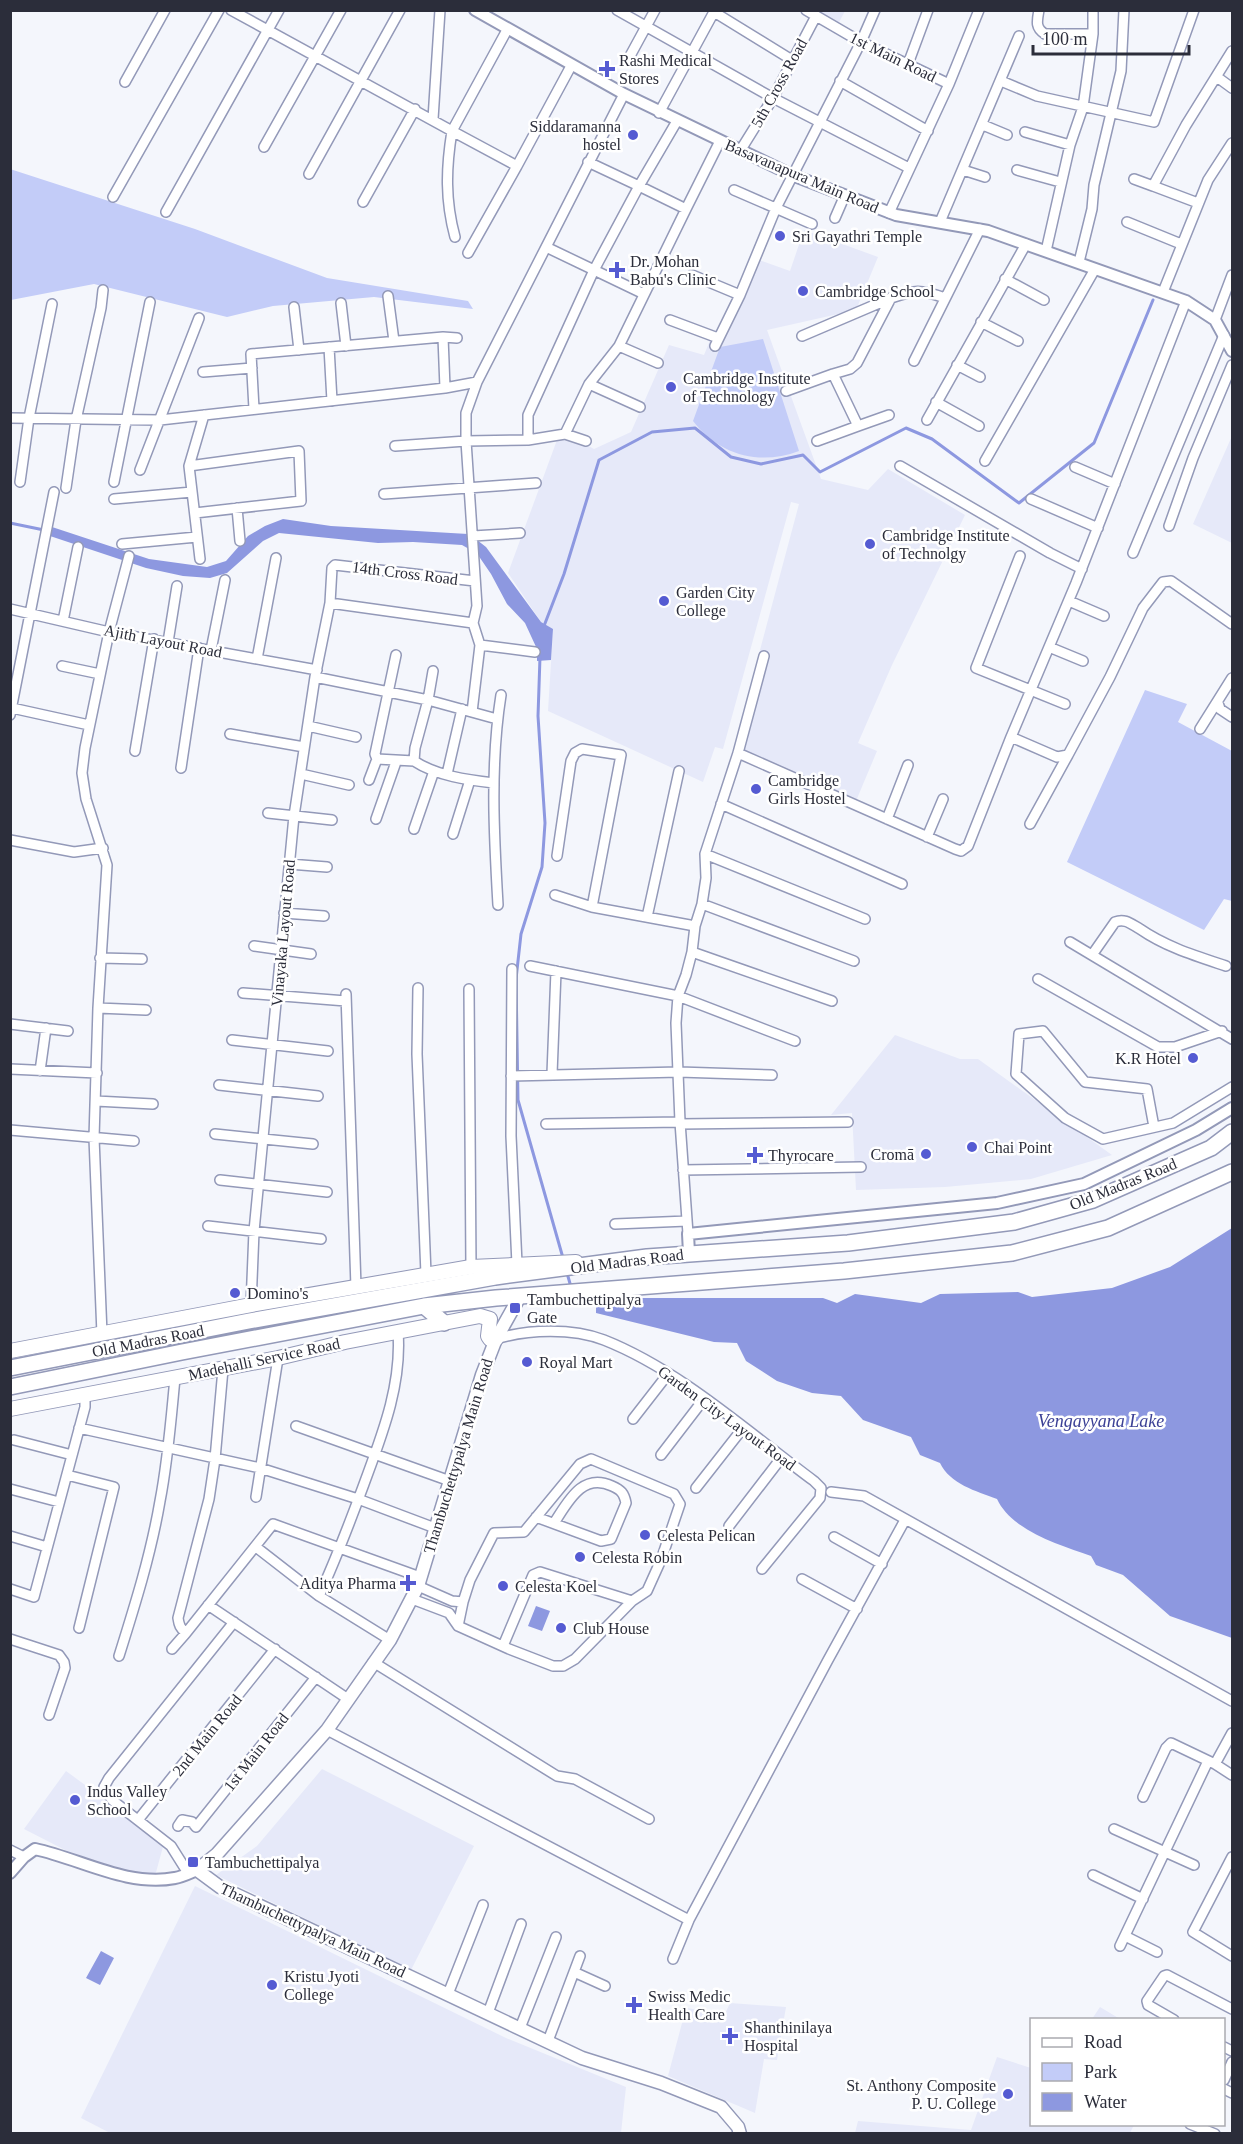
<svg xmlns="http://www.w3.org/2000/svg" width="1243" height="2144" font-family="Georgia,serif">
	<style>
		.built { fill: #e6e9f9 }
		.green { fill: #c3ccf8 }
		.water { fill: #8d98e0 }
		.lines { fill: none; stroke-linecap: round; stroke-linejoin: round }
		.stream { stroke: #8d98e0; stroke-width: 3 }
		.minor-casing { stroke: #9399b8; stroke-width: 12 }
		.tertiary-casing { stroke: #9399b8; stroke-width: 14 }
		.secondary-casing { stroke: #9399b8; stroke-width: 15 }
		.primary-casing { stroke: #9399b8; stroke-width: 16 }
		.trunk-casing { stroke: #9399b8; stroke-width: 18 }
		.minor { stroke: #fff; stroke-width: 9 }
		.tertiary { stroke: #fff; stroke-width: 10 }
		.secondary { stroke: #fff; stroke-width: 12 }
		.primary { stroke: #fff; stroke-width: 14 }
		.trunk { stroke: #fff; stroke-width: 15 }
		.poi-dot { fill: #555bd2; stroke: #fff; stroke-width: 2 }
		.labels { text-anchor: middle; dominant-baseline: central; stroke-width: 5; stroke-linejoin: round; paint-order: stroke }
		.street-label { font-size: 16px; fill: #2b2d3a; stroke: #fff }
		.poi-label { font-size: 16px; fill: #2b2d3a; stroke: #fff; text-anchor: start }
		.water-label { font-size: 18px; font-style: italic; fill: #3c4196; stroke: #fff }
	</style>
	<rect width="100%" height="100%" fill="#f4f6fc"/>
	<path class="built" d="M811,11H845L837,26Z
		M804,230L878,257L856,310L767,330L821,479L868,490L888,469L965,515L892,665L858,743L877,751L856,801L733,751L799,504L791,502L723,749L715,747L703,782L548,711L553,630L541,622L508,573L557,440L576,439L594,449L631,432L669,345L704,355L713,333L725,332L756,259L790,271Z
		M1232,436V543L1193,524Z
		M895,1035L960,1059H978L1112,1155L1031,1179L945,1187L856,1190L852,1113L831,1115Z
		M322,1769L474,1846L411,1970L216,1875L257,1846Z
		M66,1771L164,1843L155,1876L112,1867L65,1850L24,1829Z
		M195,1886L506,2038L626,2087L621,2133L112,2134L81,2118Z
		M730,2003L786,2007L777,2060L764,2059L755,2113L668,2076L686,2008L725,2014Z
		M1100,2007L1120,2019H1092Z
		M997,2057L1031,2068L1032,2124L1134,2125L1130,2133H855L858,2121L971,2130Z"/>
	<path class="green" d="M10,169L195,229L327,278L468,301L473,309L374,297L273,306L227,317L94,284L11,300Z
		M763,339L799,451C759,466 719,455 693,421L720,347Z
		M1145,690L1187,704L1178,722L1232,751V901L1224,899L1204,930L1067,862Z"/>
	<path class="water" d="M283,519L331,526L468,534L469,549L462,545L413,542L378,543L279,533L263,541L227,573L210,578L183,576L146,568L47,535L49,526L149,559L207,567L226,561L248,536L265,526Z
		M477,540L486,547L541,622L553,629L551,660L537,661V649L525,623L507,604L491,574L478,555Z
		M1232,1228V1638L1170,1616L1123,1575L1096,1565L1091,1556C1060,1545 1012,1531 997,1499C976,1491 950,1484 940,1463L920,1455L911,1437L863,1420L841,1396L812,1393L777,1381L746,1361L737,1343L714,1342L596,1313V1298H823L837,1303L855,1294L921,1303L940,1294L1018,1292L1032,1297L1112,1288L1170,1267Z
		M536,1606L550,1611L542,1631L528,1626Z
		M101,1951L114,1958L100,1985L86,1978Z"/>
	<g class="lines">
		<path class="stream" d="M10,523L44,530
			M544,626L564,574L599,460L652,432L695,428L731,457L761,464L803,455L820,472L906,428L932,439L1019,503L1094,443L1153,300
			M540,657L538,716L545,823L542,867L521,934L516,979L518,1100L563,1258
			M567,1273L571,1287
			M579,1298L599,1302"/>
		<g class="minor-casing">
			<path id="minor" d="M231,10L452,131C446,168 445,200 455,237
				M617,10L773,98L909,168
				M806,10L861,42L949,84
				M1039,10C1037,21 1035,28 1045,34H1093
				M714,12L792,60
				M507,30L452,131L517,166L571,66
				M630,56L655,10
				M908,64L928,10
				M1217,77L1232,88
				M840,81L928,131
				M1001,81L1037,96L1154,122L1194,10
				M125,82L165,10
				M659,113L715,10
				M433,119L440,10
				M983,125L1007,135
				M1025,132L1070,145
				M264,147L341,10
				M740,151L773,98L816,16
				M588,162L639,186L677,121
				M963,170L985,177
				M1017,170L1060,182
				M309,174L400,10
				M1134,179L1153,186
				M734,190L812,224
				M113,197L219,10
				M363,202L415,109
				M1198,203L1153,186L1186,125L1232,51
				M686,209L720,141
				M166,212L279,10
				M889,213L949,84L979,10
				M835,218L845,195
				M940,222L1019,36
				M1127,222L1181,244
				M546,247L624,94
				M1046,251L1070,145L1083,107L1093,34V10
				M468,253L517,166
				M1079,262L1092,209L1094,185L1121,71L1124,10
				M692,275L740,295
				M1005,279L1044,300
				M1163,292L1208,180L1232,143
				M388,296L394,341
				M341,303L346,346
				M294,307L299,350
				M670,320L718,338
				M1215,320L1232,275
				M981,322L1018,341
				M802,336L891,298
				M443,337L445,388
				M619,346L658,363
				M715,346L740,295L776,208L861,42L875,10
				M329,347L332,401
				M914,361L980,229
				M957,365L980,377
				M203,372L252,368
				M589,384L640,407
				M786,391L833,374
				M936,402L979,426
				M254,409L251,354L443,337L457,338
				M10,418L160,420L445,388L477,382L466,413V441L395,446
				M927,420L1026,244
				M858,426L889,415
				M565,434L586,441
				M528,440V415L594,270L644,294
				M817,441L858,426L833,374L850,369L857,363L891,298C916,290 919,289 945,298
				M985,461L1095,269
				M189,466L299,451L301,501L195,513
				M900,466L1050,553L1082,569
				M1075,467L1115,484
				M140,470L199,318
				M20,482L29,418L52,304
				M114,482L150,302
				M66,488L76,420L101,308L103,290
				M384,494L536,483
				M114,499L192,492
				M1031,499L1098,528
				M237,508L240,541
				M1169,526L1193,458L1232,365
				M473,536L520,533
				M122,544L197,537
				M1133,553L1224,335
				M1020,556L976,668L1065,704
				M200,559L189,466L204,415
				M1069,601L1104,616
				M330,603L473,623L480,645L535,652
				M10,609L109,632L317,670
				M63,621L78,547
				M473,623L477,606L466,441L528,440L565,434L589,384L619,346L686,209L639,186L594,270L546,247L477,382
				M168,642L177,586
				M1049,647L1083,661
				M211,650L225,580
				M257,659L276,558
				M62,666L100,674
				M433,671L428,700L415,748L414,761C437,776 468,780 494,783
				M315,677L428,700L497,719
				M1218,703L1220,709L1232,717
				M12,708L89,725
				M472,712L480,645
				M10,715L54,492
				M308,726L356,737
				M1200,729L1232,678
				M230,734L304,747
				M1011,737L1057,757L1068,755L1110,677L1143,608L1163,582L1171,581L1232,624
				M135,751L154,639
				M738,753L955,849L961,851L968,846L1011,737L1076,583L1186,301
				M377,759L414,761
				M181,768L199,648
				M301,774L349,785
				M447,774L462,709
				M369,780L377,759L375,754L396,655
				M721,804L902,884
				M268,813L332,820
				M376,819L396,762
				M887,819L908,765
				M1030,824L1068,755
				M414,829L434,771
				M453,834L470,780
				M927,837L943,799
				M10,840L74,852L103,848
				M705,854L865,919
				M557,856L571,761L575,753L582,749L621,755L592,907
				M289,864L327,867
				M555,895L592,907L695,926
				M702,904L854,961
				M498,905C494,836 490,764 501,695
				M284,913L324,916
				M647,917L679,771
				M1070,942L1232,1039
				M254,946L311,954
				M692,952L832,1001
				M1092,955L1115,922C1125,918 1131,924 1140,929C1166,947 1196,956 1226,966
				M100,958L142,959
				M530,966L678,996L795,1041
				M512,969L511,1136L517,1264
				M1038,979L1158,1047H1175L1222,1031
				M418,988L417,1054L426,1274
				M469,989L471,1267
				M243,993L346,1001
				M346,994L356,1287
				M98,1008L146,1010
				M10,1024L68,1031
				M232,1040L328,1051
				M10,1069L97,1073
				M40,1071L46,1028
				M552,1074L556,971
				M511,1076L679,1072L772,1075
				M219,1085L318,1096
				M96,1101L153,1104
				M546,1124L680,1122
				M680,1124L848,1122
				M1154,1127L1147,1089L1085,1082L1043,1031L1019,1034L1016,1074L1065,1118L1103,1139L1173,1123L1232,1087
				M10,1130L134,1141
				M215,1134L313,1144
				M683,1170L861,1167
				M220,1180L327,1192
				M615,1224L687,1221
				M208,1226L321,1239
				M688,1234L680,1122L676,1023L678,996L686,975L692,952L695,926L702,904L706,878L705,854L738,753L764,656
				M251,1305L254,1231L294,816L315,677L330,603L332,568L335,565L475,581
				M102,1334L94,1138L98,1008L107,865L86,799L82,773L85,748L109,632L129,556
				M496,1339C528,1329 573,1328 604,1340C680,1370 749,1433 814,1481L821,1488L820,1498L762,1569
				M223,1369L215,1459L209,1499L178,1618C179,1625 180,1628 186,1633L273,1524L420,1577
				M633,1419L668,1374
				M296,1426L450,1481
				M79,1428L260,1468L358,1499L435,1528
				M14,1440L72,1455
				M661,1455L704,1399
				M67,1475L114,1487L79,1628
				M696,1488L743,1428
				M10,1489L59,1502
				M831,1492L864,1496L1232,1701
				M256,1497L278,1358
				M536,1517L601,1541L611,1539L626,1503C624,1493 621,1490 612,1486C582,1472 568,1502 554,1523
				M729,1526L782,1457
				M10,1536L47,1547
				M834,1537L882,1564
				M256,1547L319,1596L390,1640
				M802,1579L857,1609
				M10,1589L34,1597L85,1407V1394
				M319,1596C336,1559 350,1522 364,1484C382,1435 402,1385 398,1332
				M412,1599L449,1613L458,1626L509,1649L553,1666H563L575,1659L632,1601L647,1591L661,1560L680,1504L674,1494L591,1459L580,1464L524,1532L494,1533L470,1580L463,1602L452,1601L418,1586
				M208,1605L348,1699
				M458,1626L463,1602
				M10,1639L59,1655L64,1662L65,1668L49,1715
				M503,1646L533,1575L540,1572L632,1601
				M172,1649L186,1633
				M119,1656C135,1605 151,1554 160,1501C168,1460 171,1419 175,1378
				M373,1662L557,1776L575,1779L649,1819
				M327,1730L689,1920
				M1232,1733L1215,1764L1232,1775
				M1143,1797L1166,1748L1171,1743L1215,1764
				M138,1820L275,1649
				M178,1826L182,1820L192,1822L196,1827L316,1677
				M1114,1829L1194,1865
				M10,1850L24,1857
				M1232,1857L1193,1932L1232,1956
				M188,1873L171,1846L112,1800L104,1787L109,1778L234,1622
				M1093,1875L1143,1899
				M1125,1936L1157,1952
				M1120,1946L1208,1761
				M673,1959L689,1920L828,1660L905,1520
				M574,1972L605,1986
				M448,1994L483,1905
				M488,2013L521,1924
				M1174,2020L1148,2005L1147,2001L1164,1976L1167,1975L1232,2009
				M520,2028L556,1937
				M548,2041L580,1956
				M1224,2047L1232,2051
				M1224,2080L1232,2062
				M1224,2089L1232,2093
				M1190,2124L1215,2134"/>
		</g>
		<g class="tertiary-casing">
			<path id="tertiary" d="M475,10L624,94L792,175L896,215L988,231L1186,301L1215,320L1232,351
				M689,1253L688,1234L997,1203L1084,1184L1196,1130L1232,1108
				M10,1873L24,1857L35,1849C81,1859 127,1887 175,1878C182,1877 190,1873 197,1870"/>
		</g>
		<g class="secondary-casing">
			<path id="secondary" d="M520,1296L496,1339L482,1375L418,1586L390,1640L327,1730L217,1854L197,1870L220,1887L582,2058L661,2083L721,2107L738,2127L740,2134"/>
		</g>
		<g class="primary-casing">
			<path id="primary" d="M10,1351L251,1305L471,1267L576,1262
				M10,1409L278,1358L345,1342L480,1316L490,1319L488,1336L490,1339H496"/>
		</g>
		<g class="trunk-casing">
			<path id="trunk" d="M424,1306L444,1323
				M10,1368L249,1321L495,1277L647,1257L848,1243L1014,1222L1093,1200L1211,1148L1232,1132
				M10,1387L182,1352L424,1306L496,1298L844,1271L1012,1253L1108,1228L1232,1172"/>
		</g>
		<use href="#minor" class="minor"/>
		<use href="#tertiary" class="tertiary"/>
		<use href="#secondary" class="secondary"/>
		<use href="#primary" class="primary"/>
		<use href="#trunk" class="trunk"/>
	</g>
	<g class="poi-dot">
		<path d="M604 60h6v6h6v6h-6v6h-6v-6h-6v-6h6z"/>
		<circle cx="633" cy="135" r="6"/>
		<circle cx="780" cy="236" r="6"/>
		<path d="M614 261h6v6h6v6h-6v6h-6v-6h-6v-6h6z"/>
		<circle cx="803" cy="291" r="6"/>
		<circle cx="671" cy="387" r="6"/>
		<circle cx="870" cy="544" r="6"/>
		<circle cx="664" cy="601" r="6"/>
		<circle cx="756" cy="789" r="6"/>
		<circle cx="1193" cy="1058" r="6"/>
		<circle cx="972" cy="1147" r="6"/>
		<circle cx="926" cy="1154" r="6"/>
		<path d="M752 1146h6v6h6v6h-6v6h-6v-6h-6v-6h6z"/>
		<circle cx="235" cy="1293" r="6"/>
		<rect x="509" y="1302" width="12" height="12" rx="3"/>
		<circle cx="527" cy="1362" r="6"/>
		<circle cx="645" cy="1535" r="6"/>
		<circle cx="580" cy="1557" r="6"/>
		<path d="M405 1574h6v6h6v6h-6v6h-6v-6h-6v-6h6z"/>
		<circle cx="503" cy="1586" r="6"/>
		<circle cx="561" cy="1628" r="6"/>
		<circle cx="75" cy="1800" r="6"/>
		<rect x="187" y="1856" width="12" height="12" rx="3"/>
		<circle cx="272" cy="1985" r="6"/>
		<path d="M631 1996h6v6h6v6h-6v6h-6v-6h-6v-6h6z"/>
		<path d="M727 2027h6v6h6v6h-6v6h-6v-6h-6v-6h6z"/>
		<circle cx="1008" cy="2094" r="6"/>
	</g>
	<g class="labels">
		<g class="street-label">
			<text transform="translate(893 57) rotate(26)">1st Main Road</text>
			<text transform="translate(779 83) rotate(-61)">5th Cross Road</text>
			<text transform="translate(802 176) rotate(23)">Basavanapura Main Road</text>
			<text transform="translate(405 573) rotate(7)">14th Cross Road</text>
			<text transform="translate(163 641) rotate(11)">Ajith Layout Road</text>
			<text transform="translate(283 933) rotate(-85)">Vinayaka Layout Road</text>
			<text transform="translate(1123 1184) rotate(-22)">Old Madras Road</text>
			<text transform="translate(627 1261) rotate(-7)">Old Madras Road</text>
			<text transform="translate(148 1341) rotate(-11)">Old Madras Road</text>
			<text transform="translate(264 1359) rotate(-12)">Madehalli Service Road</text>
			<text transform="translate(727 1418) rotate(36)">Garden City Layout Road</text>
			<text transform="translate(458 1456) rotate(-73)">Thambuchettypalya Main Road</text>
			<text transform="translate(207 1735) rotate(-51)">2nd Main Road</text>
			<text transform="translate(256 1752) rotate(-52)">1st Main Road</text>
			<text transform="translate(313 1930) rotate(25)">Thambuchettypalya Main Road</text>
		</g>
		<g class="poi-label">
			<text x="619" y="60">Rashi Medical<tspan x="619" dy="18">Stores</tspan></text>
			<text x="621" y="126" text-anchor="end">Siddaramanna<tspan x="621" dy="18">hostel</tspan></text>
			<text x="792" y="236">Sri Gayathri Temple</text>
			<text x="630" y="261">Dr. Mohan<tspan x="630" dy="18">Babu's Clinic</tspan></text>
			<text x="815" y="291">Cambridge School</text>
			<text x="683" y="378">Cambridge Institute<tspan x="683" dy="18">of Technology</tspan></text>
			<text x="882" y="535">Cambridge Institute<tspan x="882" dy="18">of Technolgy</tspan></text>
			<text x="676" y="592">Garden City<tspan x="676" dy="18">College</tspan></text>
			<text x="768" y="780">Cambridge<tspan x="768" dy="18">Girls Hostel</tspan></text>
			<text x="1181" y="1058" text-anchor="end">K.R Hotel</text>
			<text x="984" y="1147">Chai Point</text>
			<text x="914" y="1154" text-anchor="end">Cromā</text>
			<text x="768" y="1155">Thyrocare</text>
			<text x="247" y="1293">Domino's</text>
			<text x="527" y="1299">Tambuchettipalya<tspan x="527" dy="18">Gate</tspan></text>
			<text x="539" y="1362">Royal Mart</text>
			<text x="657" y="1535">Celesta Pelican</text>
			<text x="592" y="1557">Celesta Robin</text>
			<text x="396" y="1583" text-anchor="end">Aditya Pharma</text>
			<text x="515" y="1586">Celesta Koel</text>
			<text x="573" y="1628">Club House</text>
			<text x="87" y="1791">Indus Valley<tspan x="87" dy="18">School</tspan></text>
			<text x="205" y="1862">Tambuchettipalya</text>
			<text x="284" y="1976">Kristu Jyoti<tspan x="284" dy="18">College</tspan></text>
			<text x="648" y="1996">Swiss Medic<tspan x="648" dy="18">Health Care</tspan></text>
			<text x="744" y="2027">Shanthinilaya<tspan x="744" dy="18">Hospital</tspan></text>
			<text x="996" y="2085" text-anchor="end">St. Anthony Composite<tspan x="996" dy="18">P. U. College</tspan></text>
		</g>
		<g class="water-label">
			<text x="1101" y="1421">Vengayyana Lake</text>
		</g>
	</g>
	<rect width="1243" height="2144" fill="none" stroke="#2b2d3a" stroke-width="24"/>
	<rect x="1030" y="2018" width="195" height="108" fill="#ffffff" stroke="#aaabb0" stroke-width="1.5"/>
	<rect x="1042" y="2038" width="30" height="9" fill="#ffffff" stroke="#aaabb0" stroke-width="1.5"/>
	<text x="1084" y="2048" font-size="18" fill="#2b2d3a">Road</text>
	<rect x="1042" y="2063" width="30" height="18" fill="#c3ccf8" stroke="#aaabb0" stroke-width="1.5"/>
	<text x="1084" y="2078" font-size="18" fill="#2b2d3a">Park</text>
	<rect x="1042" y="2093" width="30" height="18" fill="#8d98e0" stroke="#aaabb0" stroke-width="1.5"/>
	<text x="1084" y="2108" font-size="18" fill="#2b2d3a">Water</text>
	<path d="M1033 45v9h156v-9" fill="none" stroke="#2b2d3a" stroke-width="3"/>
	<text x="1042" y="45" font-size="18" fill="#2b2d3a" stroke="#ffffff" stroke-width="4.5" paint-order="stroke">100 m</text>
</svg>
